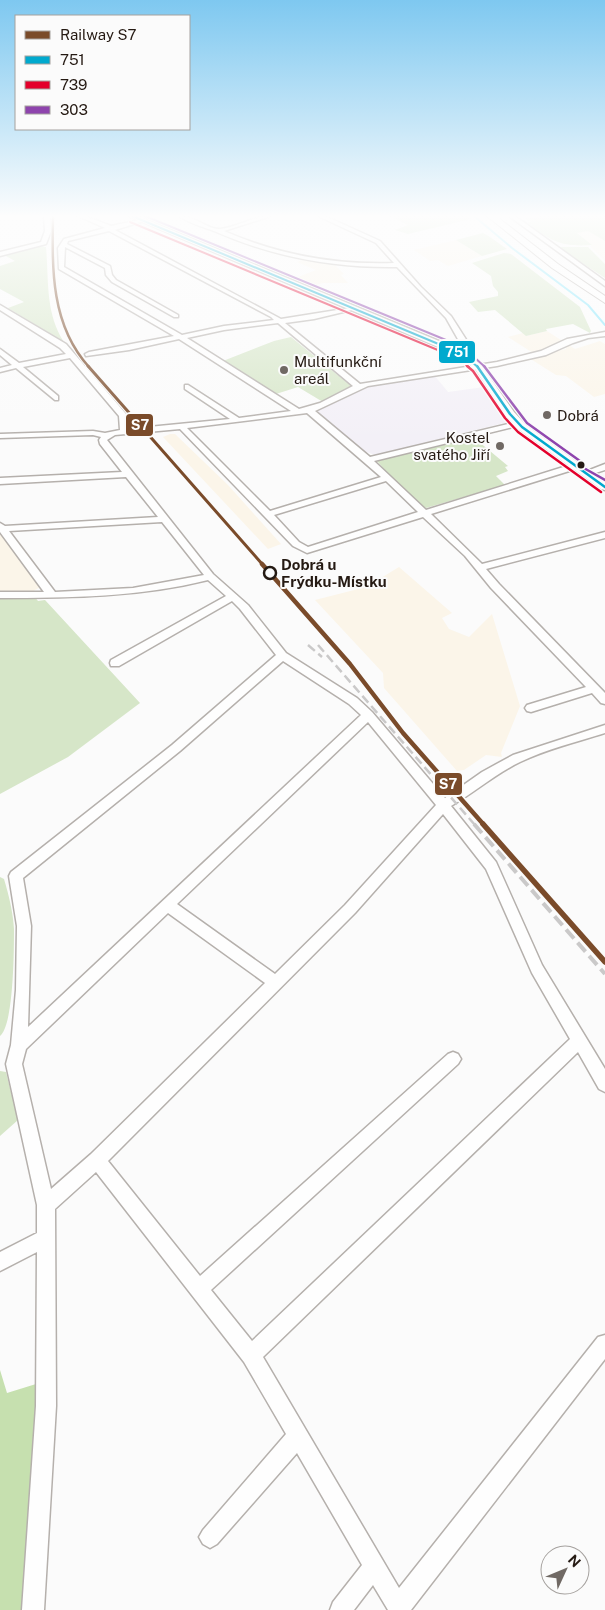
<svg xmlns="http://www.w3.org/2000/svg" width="605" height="1610" font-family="'Public Sans',sans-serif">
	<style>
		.industrial { fill: #fbf5e9 }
		.education { fill: #f3f0f7 }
		.green { fill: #d6e6c8 }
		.forest { fill: #c6e0af }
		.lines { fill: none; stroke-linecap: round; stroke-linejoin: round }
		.stream { stroke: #80e5fc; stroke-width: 2 }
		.minor-casing { stroke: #b5b0ac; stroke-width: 3 }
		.major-casing { stroke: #b5b0ac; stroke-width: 3 }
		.highway-casing { stroke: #b5b0ac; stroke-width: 2 }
		.minor { fill: #fefefe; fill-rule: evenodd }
		.major { fill: #fefefe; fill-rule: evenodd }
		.highway { fill: #fefefe; fill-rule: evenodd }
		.rail-far1 { stroke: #cac9c9; stroke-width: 2.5; stroke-dasharray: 9 4.5; stroke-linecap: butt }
		.rail { stroke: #cac9c9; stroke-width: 4; stroke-dasharray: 12 5.5; stroke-linecap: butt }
		.bus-1-far1-casing { stroke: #fbfbfb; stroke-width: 4 }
		.bus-1-casing { stroke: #fbfbfb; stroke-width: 5 }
		.bus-2-far1-casing { stroke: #fbfbfb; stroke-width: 4 }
		.bus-2-casing { stroke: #fbfbfb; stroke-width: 5 }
		.bus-3-far1-casing { stroke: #fbfbfb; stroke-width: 4 }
		.bus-3-casing { stroke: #fbfbfb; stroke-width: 5 }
		.bus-1-far1 { stroke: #00a9ce; stroke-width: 2 }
		.bus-1 { stroke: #00a9ce; stroke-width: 2.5 }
		.bus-2-far1 { stroke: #e4002b; stroke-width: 2 }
		.bus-2 { stroke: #e4002b; stroke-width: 2.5 }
		.bus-3-far1 { stroke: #8e44ad; stroke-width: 2 }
		.bus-3 { stroke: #8e44ad; stroke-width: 2.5 }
		.rail-1-far3-casing { stroke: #fbfbfb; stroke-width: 4.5 }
		.rail-1-far2-casing { stroke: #fbfbfb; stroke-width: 5.5 }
		.rail-1-far1-casing { stroke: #fbfbfb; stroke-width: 8 }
		.rail-1-casing { stroke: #fbfbfb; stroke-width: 9 }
		.rail-1-far3 { stroke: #7a4b2a; stroke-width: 2.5 }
		.rail-1-far2 { stroke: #7a4b2a; stroke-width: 3 }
		.rail-1-far1 { stroke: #7a4b2a; stroke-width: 4.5 }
		.rail-1 { stroke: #7a4b2a; stroke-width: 5.5 }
		.poi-dot { fill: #706964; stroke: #fbfbfb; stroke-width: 2 }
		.bus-dot { fill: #251a13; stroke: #fbfbfb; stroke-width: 2 }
		.stop-dot { fill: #fbfbfb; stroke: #251a13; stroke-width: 2.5 }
		.labels { text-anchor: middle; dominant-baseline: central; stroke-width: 4; stroke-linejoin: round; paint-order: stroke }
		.far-poi-label { font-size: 15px; fill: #251a13; stroke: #fbfbfb; text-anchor: start }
		.far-stop-label { font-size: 15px; font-weight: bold; fill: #251a13; stroke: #fbfbfb; text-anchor: start }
		.line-badge { stroke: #fbfbfb; stroke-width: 2 }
		.badge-label { font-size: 14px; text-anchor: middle; font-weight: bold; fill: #fff }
	</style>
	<rect width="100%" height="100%" fill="#fbfbfb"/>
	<path class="industrial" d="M588,230L605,241V261L591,247V245L576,232Z
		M456,240L482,256L448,266L438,260L430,261L414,250Z
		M304,259L335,265L344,274L341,275L348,283H323L312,286L293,279L316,270L297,262Z
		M547,331L564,342L533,353L508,337L523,333L526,336Z
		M600,341L605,344V394L594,397L566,376L556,375L529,358L566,349L567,344L575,349Z
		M170,434H175L228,485L281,544L268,549L163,437Z
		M0,533L40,587L32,592H0Z
		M399,567L452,613L442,618L449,629L469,637L492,614L520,706L501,753L502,757L486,755L464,770L457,771L384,688L383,673L315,600L366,587Z"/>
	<path class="education" d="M434,375L448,392L484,387L508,422L375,455L364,451L322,417L317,410L367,386Z"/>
	<path class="green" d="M389,216H467L471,219L408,234L395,230L408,225Z
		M541,216H605V241L588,231L577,233L592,245C562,247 553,242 530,225L528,223L531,221L525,219Z
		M483,233C491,237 498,243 507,249L482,256L456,240Z
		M40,246L46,247C49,280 45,313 64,342L8,308L24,302L0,289V266L15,261L4,255Z
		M562,247H588L605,264V278L564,251L560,248Z
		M504,253L511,254L580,307L591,331L590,333L573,324L546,329L547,331L526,336L495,310L478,312L469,302L498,296V292L493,286L491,276L472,263Z
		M291,337L351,386L323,402L298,387L276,394L223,361L274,341Z
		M472,436L508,466L505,467L508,471L496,476L505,485L426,508C411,505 388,473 377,461Z
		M34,596L38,601L45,600L140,703L68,757L0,794V597Z
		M0,877L4,879C9,896 13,912 14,929C14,948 14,1025 0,1036Z
		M0,1071L6,1072L18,1120L0,1136Z"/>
	<path class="forest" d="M0,1370L7,1393L36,1384L33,1477L23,1610H0Z"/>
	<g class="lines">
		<path class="stream" d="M474,216L512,248L588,305L605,325"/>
		<g class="minor-casing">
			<path id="minor" d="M44,216H50L51,231L46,244L0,256V252L41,242L45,231Z
				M78,216H85L111,226L144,219V221L115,230L281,319L356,307V309L314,319L285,323L360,384L497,362L541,351L567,339L605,332V336L588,338L573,343L546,355L497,366L368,386L315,411L370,457L521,421V425L374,461L426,510L573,464H579V468L431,514L482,564L605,532V538L486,569L499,584L605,693V704L601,703L592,693L531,712L527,711L525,708L527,705L586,687L491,588L465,556L423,517L307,553L293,546L180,429L115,435L107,440L213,574L248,605L286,653L357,698L372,712L445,798L482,772L513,755L605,725V733C577,742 546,749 520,762C495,774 475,792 451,806L496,862L542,965L605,1069V1092L599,1089L578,1052L263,1357L399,1588L598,1337L605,1335V1359L411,1610H388L373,1585L354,1610H330L333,1602L362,1565L297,1453L217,1544L210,1548L203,1544L199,1537L203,1530L286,1434L244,1362L96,1172L55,1209L56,1406L44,1610H22L36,1406L37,1252L0,1271V1252L37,1233V1205L6,1064L11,1045L16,990L17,926L9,876L11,872L172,745L276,655L240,609L232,601L119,666H111L110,663L111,660L226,596L208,580C140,597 70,598 0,598V592H44L0,532V523L5,526L158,517L126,477L0,484V478L122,472L100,444L99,440L101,437L93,435L0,438V434L93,431L105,433L120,430L119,416L70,358L23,367L58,396V400H55L16,368L0,372V368L12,365L0,355V349L19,363L66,354L60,348L0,310V305L66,344L126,414L128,429L230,419L185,389V385H188L239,418L291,411L179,339L129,350L86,356L85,354L89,352L174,336L59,269L58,248L64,239L105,228ZM109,231L271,317L274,320L224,326L182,335L64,267L65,247L105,268L106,275L112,282L174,317H178V315L116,280L112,275L110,266L67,244L68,241ZM278,323L353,386L320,403L299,409L187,338L224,330ZM307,413L381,477L270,511L187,428ZM386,481L418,512L308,547L299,542L274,515ZM162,522L204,575L133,588L55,592L9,531ZM283,661L349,704L361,715L28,1027L31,926L23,878L180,751ZM368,722L436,805L345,905L275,974L177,904ZM443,814L486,869L532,973L570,1039L252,1341L211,1290L458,1064L461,1059L458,1054L453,1052L448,1054L200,1276L108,1161L355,913ZM168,913L265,983L91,1154L51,1189L22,1064L26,1049Z
				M179,216C194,215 208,230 220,229C238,227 253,216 271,216L224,231C279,255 334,265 394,263L376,243L318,216H325L380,241L421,287L451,316L467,341L469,356L465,358L461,356L459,341L446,318L397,267C332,268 273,257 214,231C203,227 189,223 179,216Z
				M509,216H515L605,281V286Z
				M605,464V470L586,476L582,473Z"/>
		</g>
		<g class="major-casing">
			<path id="major" d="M129,216H138L463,351L481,365L514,412L526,425L605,482V490L601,489L518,429L506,416L475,369L457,355Z"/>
		</g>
		<g class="highway-casing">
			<path id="highway" d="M487,216H496L558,264L605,296V303L552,268Z"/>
		</g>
		<use href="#minor" class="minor"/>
		<use href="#major" class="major"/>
		<use href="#highway" class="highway"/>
		<path class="rail-far1" d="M308,645L322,657
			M318,645L475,825"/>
		<path class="rail" d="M474,824L605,974"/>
		<g class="bus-1-far1-casing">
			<path id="bus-1-far1" d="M132,216L460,353L478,367"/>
		</g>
		<g class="bus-1-casing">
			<path id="bus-1" d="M477,366L510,414L522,427L605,487"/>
		</g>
		<g class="bus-2-far1-casing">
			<path id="bus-2-far1" d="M130,222L457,358L469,367"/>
		</g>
		<g class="bus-2-casing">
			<path id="bus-2" d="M467,366L473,371L505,418L518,432L601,492"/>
		</g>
		<g class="bus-3-far1-casing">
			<path id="bus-3-far1" d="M145,216L463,347L485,367"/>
		</g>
		<g class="bus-3-casing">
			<path id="bus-3" d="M484,366L527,423L580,461L582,467L605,480"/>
		</g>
		<use href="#bus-1-far1" class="bus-1-far1"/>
		<use href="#bus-1" class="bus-1"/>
		<use href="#bus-2-far1" class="bus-2-far1"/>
		<use href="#bus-2" class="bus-2"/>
		<use href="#bus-3-far1" class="bus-3-far1"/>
		<use href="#bus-3" class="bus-3"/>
		<g class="rail-1-far3-casing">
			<path id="rail-1-far3" d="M53,216C52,270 51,325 89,367"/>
		</g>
		<g class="rail-1-far2-casing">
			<path id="rail-1-far2" d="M88,366L263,565"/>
		</g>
		<g class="rail-1-far1-casing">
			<path id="rail-1-far1" d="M262,564L350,664L403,733L484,825"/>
		</g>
		<g class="rail-1-casing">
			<path id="rail-1" d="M483,824L605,962"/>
		</g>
		<use href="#rail-1-far3" class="rail-1-far3"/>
		<use href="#rail-1-far2" class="rail-1-far2"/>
		<use href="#rail-1-far1" class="rail-1-far1"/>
		<use href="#rail-1" class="rail-1"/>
	</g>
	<linearGradient id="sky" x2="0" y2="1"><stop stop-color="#7ec8f0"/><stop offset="0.49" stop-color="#fdfdfd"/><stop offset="1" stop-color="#fdfdfd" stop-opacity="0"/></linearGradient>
	<rect width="605" height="441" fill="url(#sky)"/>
	<g class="poi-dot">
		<circle cx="284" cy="370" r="5"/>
		<circle cx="547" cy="415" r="5"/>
		<circle cx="500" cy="446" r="5"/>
	</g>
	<circle class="bus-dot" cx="581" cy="465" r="4.5"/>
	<circle class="stop-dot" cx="270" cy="573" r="6"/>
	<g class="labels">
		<g class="far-poi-label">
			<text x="294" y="361">Multifunkční<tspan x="294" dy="17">areál</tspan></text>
			<text x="557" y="415">Dobrá</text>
			<text x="490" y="437" text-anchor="end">Kostel<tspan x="490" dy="17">svatého Jiří</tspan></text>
		</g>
		<g class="far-stop-label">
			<text x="281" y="564">Dobrá u<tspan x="281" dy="17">Frýdku-Místku</tspan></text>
		</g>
	</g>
	<g class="line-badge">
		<rect x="438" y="340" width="38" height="24" rx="5" fill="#00a9ce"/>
		<rect x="125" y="413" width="29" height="24" rx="5" fill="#7a4b2a"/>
		<rect x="434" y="772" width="29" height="24" rx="5" fill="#7a4b2a"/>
	</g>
	<g class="badge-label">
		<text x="457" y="357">751</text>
		<text x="140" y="430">S7</text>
		<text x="448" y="789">S7</text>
	</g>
	<rect x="15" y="15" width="175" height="115" fill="#fbfbfb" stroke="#a5a19e"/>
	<rect x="25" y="31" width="25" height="8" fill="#7a4b2a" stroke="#a5a19e"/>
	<text x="60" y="40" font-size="15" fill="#251a13">Railway S7</text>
	<rect x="25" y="56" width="25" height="8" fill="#00a9ce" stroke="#a5a19e"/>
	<text x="60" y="65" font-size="15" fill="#251a13">751</text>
	<rect x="25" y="81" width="25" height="8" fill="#e4002b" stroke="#a5a19e"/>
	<text x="60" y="90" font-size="15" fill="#251a13">739</text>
	<rect x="25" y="106" width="25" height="8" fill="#8e44ad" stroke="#a5a19e"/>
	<text x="60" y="115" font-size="15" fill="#251a13">303</text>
	<g transform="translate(565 1570) rotate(46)"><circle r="24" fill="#fbfbfb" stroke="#a5a19e"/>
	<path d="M0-4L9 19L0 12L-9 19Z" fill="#706964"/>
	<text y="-8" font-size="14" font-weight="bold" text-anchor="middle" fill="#251a13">N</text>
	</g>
</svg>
